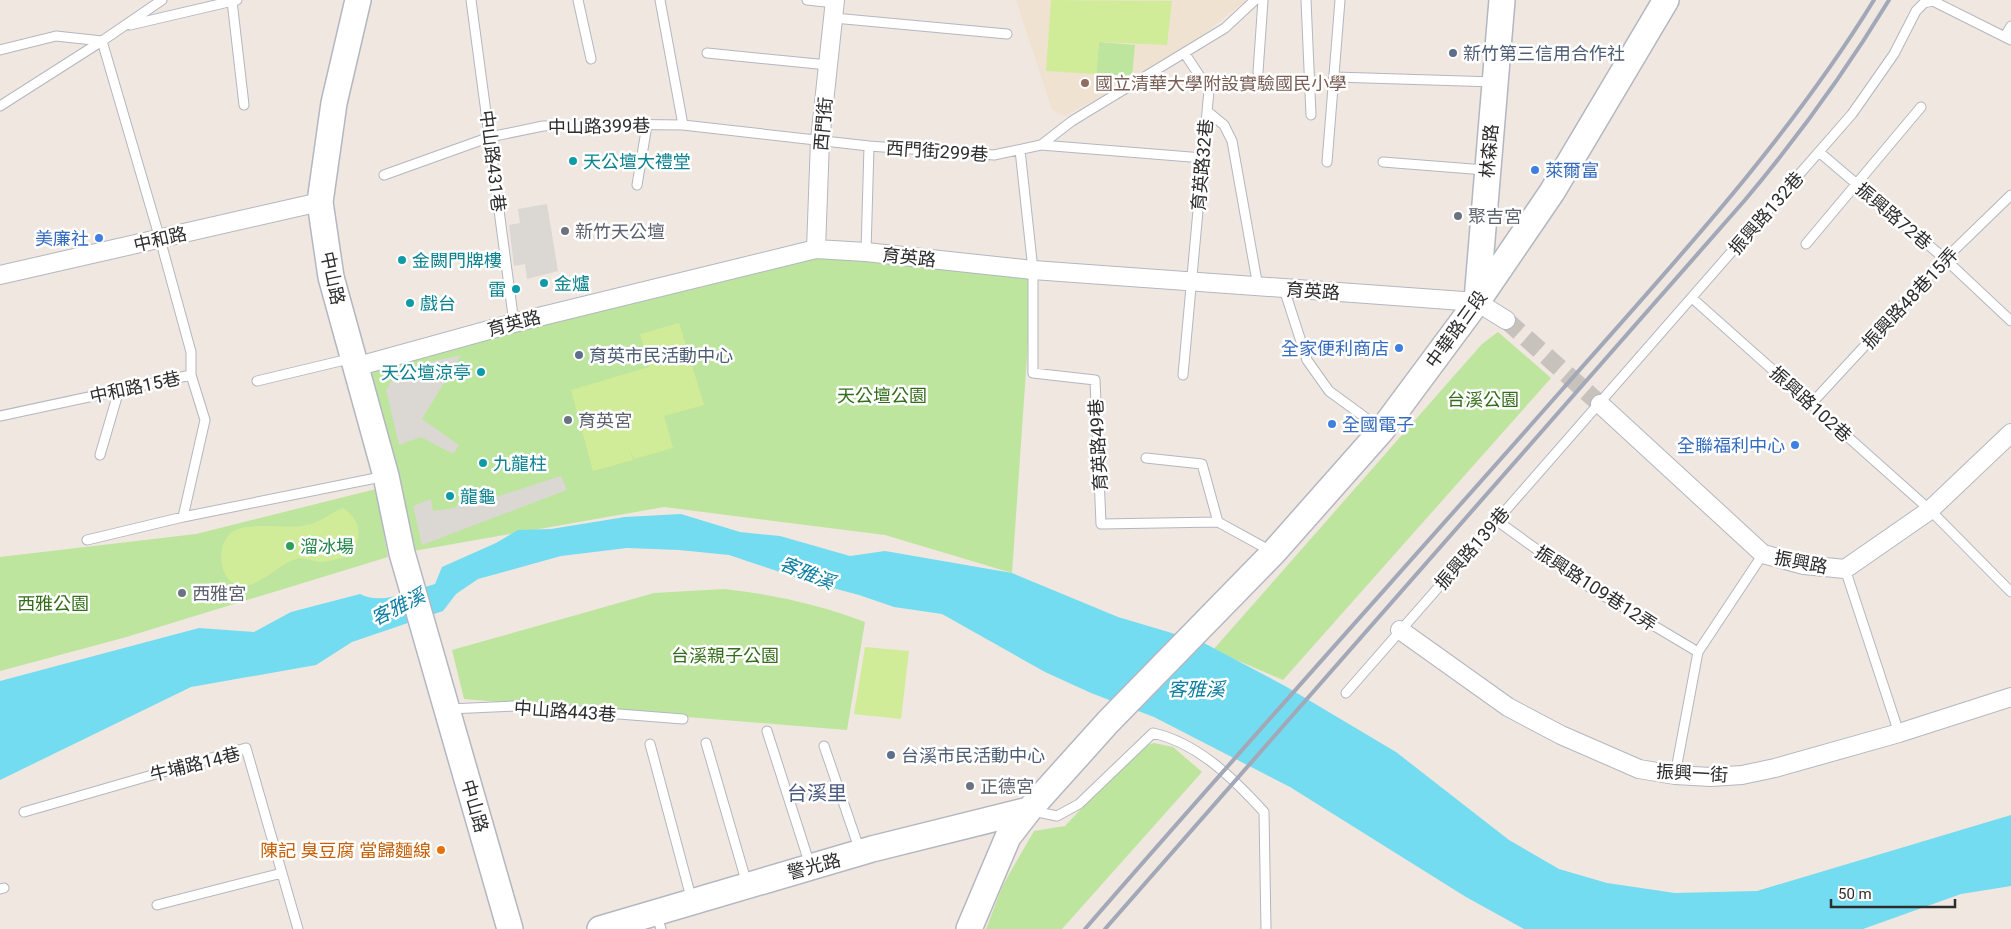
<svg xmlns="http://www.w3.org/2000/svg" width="2011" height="929" font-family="Roboto,'Noto Sans TC',sans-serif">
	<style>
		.education { fill: #f0e2d0 }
		.green { fill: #bde59d }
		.pitch { fill: #d1ec99 }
		.plaza { fill: #dbd7d3 }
		.water { fill: #74dcf0 }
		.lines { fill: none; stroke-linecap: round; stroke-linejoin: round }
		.street-tunnel { stroke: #c8c2bc; stroke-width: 18; stroke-dasharray: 18 9; stroke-linecap: butt }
		.lane-casing { stroke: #b3b7c1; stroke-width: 11 }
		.street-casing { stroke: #b3b7c1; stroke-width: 20 }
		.secondary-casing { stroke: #b3b7c1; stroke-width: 28 }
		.lane { stroke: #fff; stroke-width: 9 }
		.street { stroke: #fff; stroke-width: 18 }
		.secondary { stroke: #fff; stroke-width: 25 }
		.rail { stroke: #a2a8b8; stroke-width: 4 }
		.service-dot { fill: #5c6f8a; stroke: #fff; stroke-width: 2 }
		.education-dot { fill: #8d6e63; stroke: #fff; stroke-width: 2 }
		.culture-dot { fill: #0f9aa8; stroke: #fff; stroke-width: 2 }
		.shop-dot { fill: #3f7fe0; stroke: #fff; stroke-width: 2 }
		.worship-dot { fill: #6b7280; stroke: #fff; stroke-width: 2 }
		.leisure-dot { fill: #2e9e5b; stroke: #fff; stroke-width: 2 }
		.food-dot { fill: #e8710a; stroke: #fff; stroke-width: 2 }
		.labels { text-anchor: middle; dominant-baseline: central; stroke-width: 5; stroke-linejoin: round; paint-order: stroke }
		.service-label { font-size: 18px; fill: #4e5e75; stroke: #fff; text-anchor: start }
		.education-label { font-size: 18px; fill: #785e54; stroke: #fff; text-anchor: start }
		.street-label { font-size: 18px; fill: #2d2d2d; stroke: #fff }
		.culture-label { font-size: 18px; fill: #0d838f; stroke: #fff; text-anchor: start }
		.shop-label { font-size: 18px; fill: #366cbe; stroke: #fff; text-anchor: end }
		.worship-label { font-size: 18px; fill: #5b616d; stroke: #fff; text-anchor: start }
		.park-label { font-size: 18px; fill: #346d1a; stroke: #fff }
		.leisure-label { font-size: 18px; fill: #27864d; stroke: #fff; text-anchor: start }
		.food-label { font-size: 18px; fill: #c56008; stroke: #fff; text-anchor: end }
		.water-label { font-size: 19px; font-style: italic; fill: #0c7ea2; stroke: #fff }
		.quarter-label { font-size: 20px; fill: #4c5b7f; stroke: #fff }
	</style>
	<rect width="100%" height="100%" fill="#efe7e0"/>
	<path class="education" d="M1016,0H1246L1177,56L1065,116L1052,110Z"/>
	<path class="green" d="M1099,42L1135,45L1132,77L1096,74Z
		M816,249L1033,270L1012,573L885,535L664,507L402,553L355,367Z
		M1498,332L1551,378L1283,680L1213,650L1482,344Z
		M376,489L388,557L123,638L0,671V557L196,534Z
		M724,589C771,594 821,605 865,622L847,730L464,699L452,650L654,593Z
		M1154,743L1173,747L1202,772L1062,929H986L1003,885L1034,831L1065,826L1139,747Z"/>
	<path class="pitch" d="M1051,0L1172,1L1167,45L1099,42L1096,74L1046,71Z
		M679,323L704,405L664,416L673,448L634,459L629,447L633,460L593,471L571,390L649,367L640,334Z
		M343,508C363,522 362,539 349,557C340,558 331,561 322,562C314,562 304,557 296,559C279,564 258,588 241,586C219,583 215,546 231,533C245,521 283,529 302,526C322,523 327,514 343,508Z
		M865,647L909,651L901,719L854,714Z"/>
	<path class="plaza" d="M547,204L558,271L527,279L525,264L514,266L509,225L520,223L518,209Z
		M461,355L422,419L459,445L453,454L421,437L399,445L386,390L395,376L429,362Z
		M561,476L567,490L422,545L413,506L431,499L433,511L455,508L464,495L486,500Z"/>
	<path class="water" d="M681,514L740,532L780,536L850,556L885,551L1012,573L1118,617L1202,642L1285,686L1396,752L1509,840L1559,869L1607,883L1675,893L1757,891L2011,815V886L1961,894L1863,929H1524L1466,897L1290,787L1154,717L1091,693L1045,672L942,614L894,607L859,595L807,581L729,555L679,550L627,548L561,556L478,579L456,594L443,611L352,642L316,665L191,687L0,780V681L199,628L254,632L291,612L360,594C382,606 412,590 435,584L442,567L496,543L518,530L551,529L625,517Z"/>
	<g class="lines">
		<path class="street-tunnel" d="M1506,320L1600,404"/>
		<g class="lane-casing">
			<path id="lane" d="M471,0L514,323
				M578,0L591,59
				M660,0L683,125
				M807,0L835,3
				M1306,0L1311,115
				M232,1L244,105
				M834,18L1007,34
				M130,25L237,0
				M2005,36L2011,26
				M0,50L56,36L102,41L160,239L191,352V375L205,420L183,517
				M707,53L828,65
				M1258,72L1263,0
				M1335,77L1495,82
				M0,106L102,41L162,0
				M1207,111L1224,125L1232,141L1258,287
				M1041,145L1072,121L1225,28L1255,0
				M1020,150L1033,270V373L1095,380L1101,524L1218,522L1271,551
				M1819,152L1945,259L2011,321
				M1327,162L1340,0
				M1383,162L1485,170
				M384,175L490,137L543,126L596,124L683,125L869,146L994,155L1041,145L1203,158
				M637,185L647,125
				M1806,244L1921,107
				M866,252L869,146
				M1284,289L1307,360L1329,391L1381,429
				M1692,298L1930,510L2011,592
				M1183,375L1209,90L1185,54
				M257,381L353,358
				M1811,404L1945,259L2011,195
				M0,416L191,375
				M100,455L119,390
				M1146,458L1202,464L1218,522
				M1496,520L1589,587L1698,652
				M87,540L183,517L386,476
				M1845,569L1899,733
				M1346,693L1852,114L1894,54L1916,11L1924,3L1933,1L2011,40
				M449,709L516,706L683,719
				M767,731L810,865
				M706,743L747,884
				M650,744L692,901
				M824,746L860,851
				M1675,775L1698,652L1763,554
				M1033,811L1057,816L1079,804L1153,733C1198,743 1234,779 1264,812L1266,929
				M24,812L246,748L298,929
				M0,889L4,888
				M157,905L282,873
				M656,913L661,929"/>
		</g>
		<g class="street-casing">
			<path id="street" d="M816,249L820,140L835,0
				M0,275L320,202
				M355,367L514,323L816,249L866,252L1033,270L1477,302L1506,320
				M1600,404L1763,554L1804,565L1845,569L1930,510L2011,433
				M1400,630L1508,707L1561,735L1639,769L1675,775L1711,777L1742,775L1775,768L1899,733L2011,697"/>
		</g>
		<g class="secondary-casing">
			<path id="secondary" d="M358,0L334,103L320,202L331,277L386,476L402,553L510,929
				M1477,300L1502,0
				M600,929L872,849L1029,810
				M969,929L1008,837L1029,810L1108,722L1274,552L1382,430L1477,302L1552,192L1666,0"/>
		</g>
		<use href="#lane" class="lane"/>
		<use href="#street" class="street"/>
		<use href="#secondary" class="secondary"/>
		<path class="rail" d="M1085,929C1242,748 1402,571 1560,392C1671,266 1786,143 1874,0
			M1105,929L1745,200C1798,137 1846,71 1889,0"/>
	</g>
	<g class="service-dot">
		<circle cx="1453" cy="53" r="5"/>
		<circle cx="579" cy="355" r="5"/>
		<circle cx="891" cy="755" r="5"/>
	</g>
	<circle class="education-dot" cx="1085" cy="83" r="5"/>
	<g class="culture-dot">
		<circle cx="573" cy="161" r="5"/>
		<circle cx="402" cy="260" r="5"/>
		<circle cx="544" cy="283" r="5"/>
		<circle cx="516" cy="289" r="5"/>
		<circle cx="410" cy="303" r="5"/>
		<circle cx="481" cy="372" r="5"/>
		<circle cx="483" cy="463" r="5"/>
		<circle cx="450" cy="496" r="5"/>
	</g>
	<g class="shop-dot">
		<circle cx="1535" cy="170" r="5"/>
		<circle cx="99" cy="238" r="5"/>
		<circle cx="1399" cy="348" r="5"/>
		<circle cx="1332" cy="424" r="5"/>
		<circle cx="1795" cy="445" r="5"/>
	</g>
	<g class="worship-dot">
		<circle cx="1458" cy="216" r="5"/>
		<circle cx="565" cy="231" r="5"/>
		<circle cx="568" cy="420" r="5"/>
		<circle cx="182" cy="593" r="5"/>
		<circle cx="970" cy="786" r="5"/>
	</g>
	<circle class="leisure-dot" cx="290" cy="546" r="5"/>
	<circle class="food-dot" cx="441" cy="850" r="5"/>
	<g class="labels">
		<g class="service-label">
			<text x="1463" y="53">新竹第三信用合作社</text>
			<text x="589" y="355">育英市民活動中心</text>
			<text x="901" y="755">台溪市民活動中心</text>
		</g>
		<g class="education-label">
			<text x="1095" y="83">國立清華大學附設實驗國民小學</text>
		</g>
		<g class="street-label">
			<text transform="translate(823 124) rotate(-85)">西門街</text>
			<text transform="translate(599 126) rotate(-1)">中山路399巷</text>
			<text transform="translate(937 151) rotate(4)">西門街299巷</text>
			<text transform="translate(1489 151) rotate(-85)">林森路</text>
			<text transform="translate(493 161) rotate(83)">中山路431巷</text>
			<text transform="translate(1202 165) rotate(-85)">育英路32巷</text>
			<text transform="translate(1766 213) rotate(-49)">振興路132巷</text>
			<text transform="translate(1894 216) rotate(40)">振興路72巷</text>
			<text transform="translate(160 239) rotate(-13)">中和路</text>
			<text transform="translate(909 257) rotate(6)">育英路</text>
			<text transform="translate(333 278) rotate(78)">中山路</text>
			<text transform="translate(1313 291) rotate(4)">育英路</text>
			<text transform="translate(1910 298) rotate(-47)">振興路48巷15弄</text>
			<text transform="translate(514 323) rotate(-15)">育英路</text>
			<text transform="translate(1456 329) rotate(-54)">中華路三段</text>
			<text transform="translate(135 387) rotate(-12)">中和路15巷</text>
			<text transform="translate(1811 404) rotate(42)">振興路102巷</text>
			<text transform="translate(1098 445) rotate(-93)">育英路49巷</text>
			<text transform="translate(1472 548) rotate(-49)">振興路139巷</text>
			<text transform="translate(1801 562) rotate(11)">振興路</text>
			<text transform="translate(1596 588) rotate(33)">振興路109巷12弄</text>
			<text transform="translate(565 711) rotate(4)">中山路443巷</text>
			<text transform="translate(195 764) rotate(-14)">牛埔路14巷</text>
			<text transform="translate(1692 773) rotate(3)">振興一街</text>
			<text transform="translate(475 806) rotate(74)">中山路</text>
			<text transform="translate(814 866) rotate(-15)">警光路</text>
		</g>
		<g class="culture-label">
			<text x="583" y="161">天公壇大禮堂</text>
			<text x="412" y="260">金闕門牌樓</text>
			<text x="554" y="283">金爐</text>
			<text x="506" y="289" text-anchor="end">雷</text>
			<text x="420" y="303">戲台</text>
			<text x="471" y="372" text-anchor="end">天公壇涼亭</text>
			<text x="493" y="463">九龍柱</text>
			<text x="460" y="496">龍龜</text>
		</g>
		<g class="shop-label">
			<text x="1545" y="170" text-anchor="start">萊爾富</text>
			<text x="89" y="238">美廉社</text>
			<text x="1389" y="348">全家便利商店</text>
			<text x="1342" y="424" text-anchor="start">全國電子</text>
			<text x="1785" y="445">全聯福利中心</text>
		</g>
		<g class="worship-label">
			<text x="1468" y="216">聚吉宮</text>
			<text x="575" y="231">新竹天公壇</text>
			<text x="578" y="420">育英宮</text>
			<text x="192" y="593">西雅宮</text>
			<text x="980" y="786">正德宮</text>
		</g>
		<g class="park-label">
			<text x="882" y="395">天公壇公園</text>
			<text x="1483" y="399">台溪公園</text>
			<text x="53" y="603">西雅公園</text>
			<text x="725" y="655">台溪親子公園</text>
		</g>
		<g class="leisure-label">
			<text x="300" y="546">溜冰場</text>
		</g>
		<g class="food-label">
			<text x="431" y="850">陳記 臭豆腐 當歸麵線</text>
		</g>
		<g class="water-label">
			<text transform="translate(807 573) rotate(22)">客雅溪</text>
			<text transform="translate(398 607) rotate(-27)">客雅溪</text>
			<text x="1196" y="689">客雅溪</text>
		</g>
		<g class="quarter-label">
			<text x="817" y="793">台溪里</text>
		</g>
	</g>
	<path d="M1831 899v8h124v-8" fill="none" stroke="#2d2d2d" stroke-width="2.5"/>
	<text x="1838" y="899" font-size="15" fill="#2d2d2d" stroke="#ffffff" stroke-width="4" paint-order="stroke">50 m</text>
</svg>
